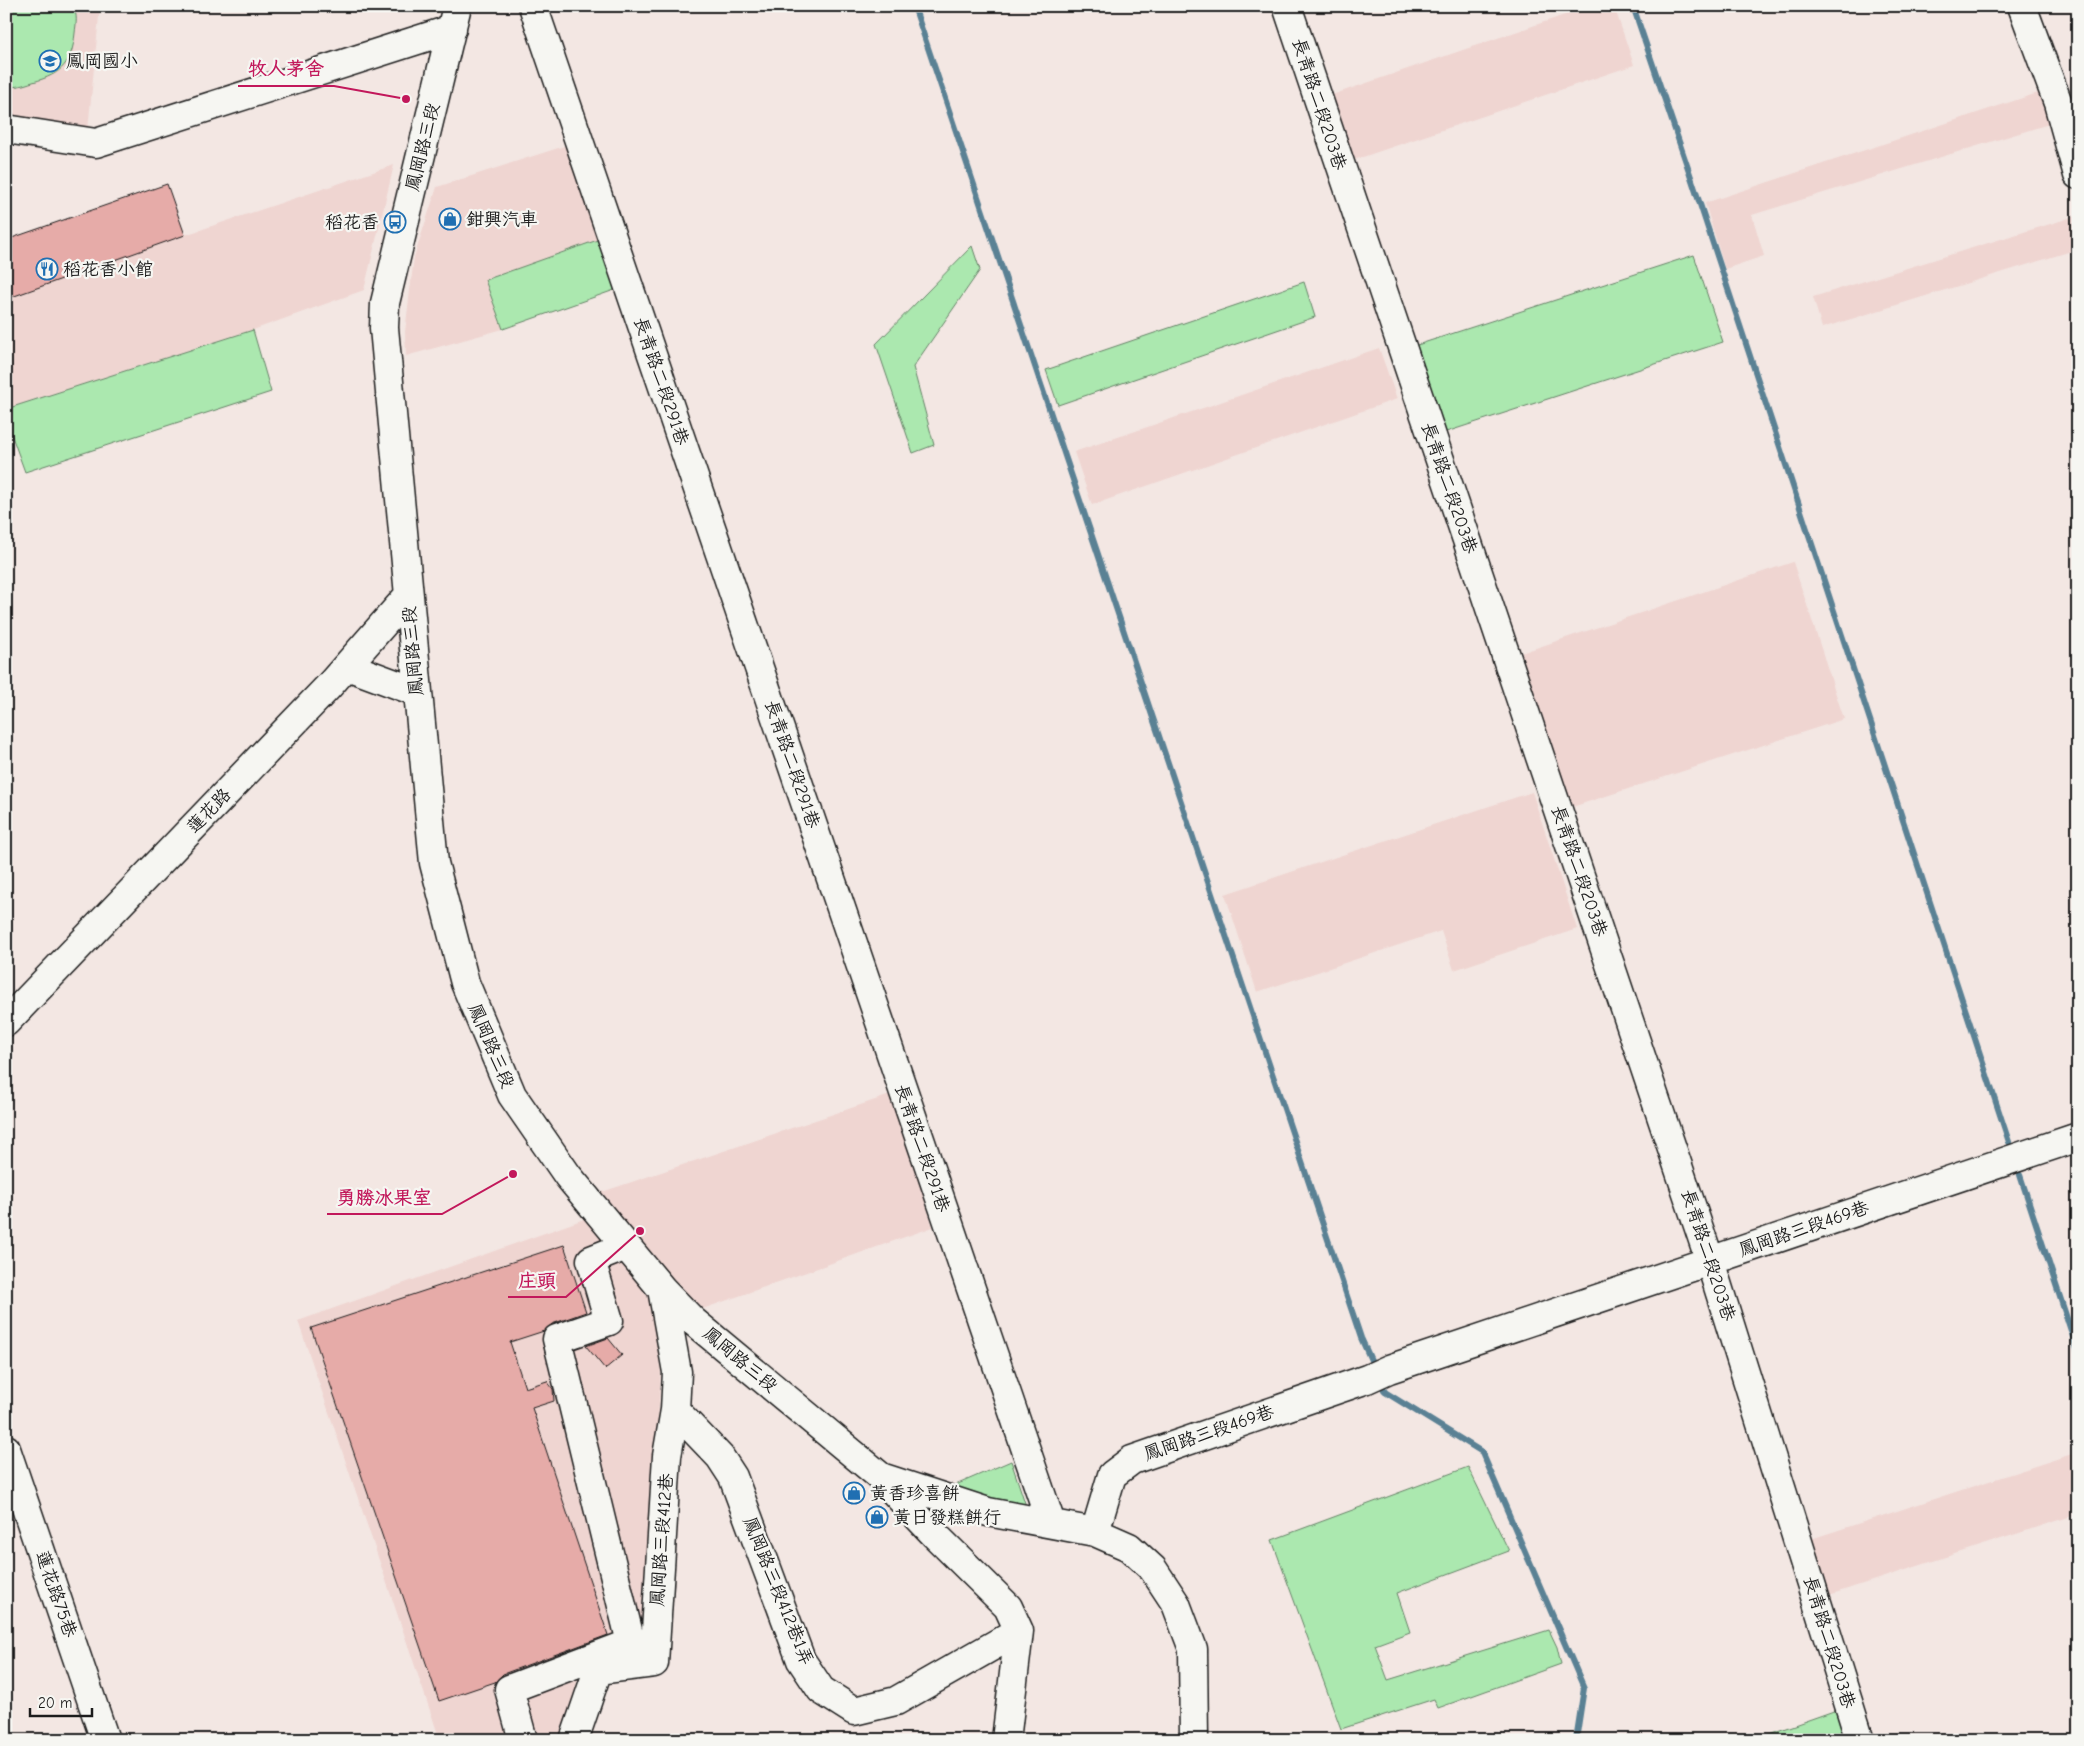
<svg xmlns="http://www.w3.org/2000/svg" width="2084" height="1746" font-family="'Comic Neue','LXGW WenKai TC',sans-serif">
	<style>
		.built { fill: #efd5d1 }
		.green { fill: #abe8af; stroke: #648266 }
		.lines { fill: none; stroke-linecap: round; stroke-linejoin: round }
		.stream { stroke: #5a8194; stroke-width: 6 }
		.building { fill: #e6aba8; stroke: #1c1c1c }
		.minor-casing { stroke: #1c1c1c; stroke-width: 31 }
		.minor { stroke: #f6f6f2; stroke-width: 28 }
		.labels { text-anchor: middle; dominant-baseline: central; stroke-width: 4.5; stroke-linejoin: round; paint-order: stroke }
		.poi-label { font-size: 18px; fill: #1c1c1c; stroke: #f6f6f2; text-anchor: start }
		.street-label { font-size: 18px; fill: #1c1c1c; stroke: #f6f6f2 }
		.leader { fill: none; stroke: #c2185b; stroke-width: 2 }
		.callout-dot { fill: #c2185b; stroke: #f6f6f2; stroke-width: 2 }
		.callout-label { font-size: 19px; text-anchor: middle; font-weight: bold; fill: #c2185b; stroke: #f6f6f2; stroke-width: 4.5; stroke-linejoin: round; paint-order: stroke }
	</style>
	<rect width="100%" height="100%" fill="#f3e7e3"/>
	<filter id="ink" filterUnits="userSpaceOnUse"><feTurbulence type="fractalNoise" baseFrequency=".02" numOctaves="2"/><feDisplacementMap in="SourceGraphic" scale="10" xChannelSelector="R" yChannelSelector="G"/><feConvolveMatrix kernelMatrix="1 2 1 2 8 2 1 2 1" color-interpolation-filters="sRGB"/></filter>
	<g filter="url(#ink)">
		<path class="built" d="M6,6H100L88,130L6,116Z
			M1591,6H1614L1634,65L1348,162L1326,97Z
			M2041,92L2049,124L1752,215L1764,256L1725,269L1705,203Z
			M574,143L606,237L486,280L503,329L406,356L405,332L414,257L437,187Z
			M394,165L364,290L253,330L6,409V299L185,235Z
			M2076,216L2078,222V249L1822,328L1813,297Z
			M1379,348L1397,399L1092,505L1074,452Z
			M1793,562L1844,719L1566,809L1515,655Z
			M1532,792L1577,929L1454,970L1441,931L1257,992L1225,894Z
			M893,1094L933,1227L694,1312L593,1195Z
			M587,1218L647,1285L661,1371L645,1646L579,1674L562,1740H440L298,1321Z
			M2078,1452V1514L1829,1595L1811,1539Z"/>
		<path class="green" d="M6,6H73C78,16 76,23 75,33C72,63 62,74 33,82C23,85 16,88 6,86Z
			M606,237L623,287L503,329L485,280Z
			M972,246L980,270L913,367L934,445L913,453L876,344Z
			M1694,255L1723,342L1440,434L1411,347Z
			M1304,282L1315,317L1058,405L1046,370Z
			M253,330L271,392L25,472L6,420V409Z
			M1011,1461L1027,1509L944,1490Z
			M1468,1467L1509,1551L1397,1593L1410,1632L1375,1645L1388,1680L1549,1630L1557,1647L1561,1664L1438,1708L1434,1699L1341,1729L1272,1540Z
			M1845,1707L1856,1740H1752Z"/>
		<g class="lines">
			<path class="stream" d="M914,6L1361,1338L1375,1369
				M1633,6L1692,180L2009,1142
				M2020,1175L2078,1352
				M1380,1380L1385,1392L1482,1452L1584,1688L1576,1740"/>
		</g>
		<path class="building" d="M167,184L185,235L6,299V240Z
			M564,1245L586,1312L552,1324L544,1331L510,1342L525,1388L547,1381L553,1389L554,1401L532,1408L608,1635L503,1674L495,1682L439,1701L311,1328Z
			M608,1338L622,1355L605,1369L586,1346Z"/>
		<g class="lines">
			<g class="minor-casing">
				<path id="minor" d="M457,6L385,303L384,328L434,863L465,983L512,1095L568,1176L662,1289L693,1321L881,1477L988,1512L1095,1532L1129,1547L1153,1569L1176,1604L1193,1649L1194,1740
					M533,6L1051,1523
					M1287,6L1710,1261L1860,1740
					M2022,6L2058,103L2078,175
					M6,129L96,143L452,29
					M347,666L417,692
					M6,1022L328,687L408,596
					M675,1410L720,1457L733,1477L801,1660L821,1690L854,1711L896,1701L1019,1631
					M6,1449L105,1740
					M882,1479L935,1535L1008,1607L1019,1631L1006,1740
					M1095,1532L1112,1475L1132,1460L1367,1379L1389,1369L2078,1137
					M523,1740L509,1689L631,1643L557,1339L609,1321L591,1260L626,1246
					M574,1740L598,1670L654,1663L667,1456L675,1410L677,1372L662,1289"/>
			</g>
			<use href="#minor" class="minor"/>
		</g>
	</g>
	<defs>
		<g id="school-ring" transform="scale(1.125)"><circle r="9.5" fill="#f6f6f2" stroke="#1f6fb2" stroke-width="1.5"/><path d="M0-5L7-2L0 1L-7-2ZM-4 1L0 2.5L4 1V4Q0 6-4 4Z" fill="#1f6fb2"/></g>
		<g id="shop-ring" transform="scale(1.125)"><circle r="9.5" fill="#f6f6f2" stroke="#1f6fb2" stroke-width="1.5"/><path d="M-5-2.5h2.3a2.7 3.5 0 0 1 5.4 0H5L5.5 6h-11ZM-1.5-2.5h3a1.5 2.3 0 0 0-3 0Z" fill="#1f6fb2"/></g>
		<g id="bus-ring" transform="scale(1.125)"><circle r="9.5" fill="#f6f6f2" stroke="#1f6fb2" stroke-width="1.5"/><path d="M-5-6H5V4H4V6H2V4H-2V6H-4V4H-5ZM-3.5-4V0h7V-4ZM-3.5 1.2v1.5H-2V1.2ZM2 1.2v1.5H3.5V1.2Z" fill="#1f6fb2"/></g>
		<g id="restaurant-ring" transform="scale(1.125)"><circle r="9.5" fill="#f6f6f2" stroke="#1f6fb2" stroke-width="1.5"/><path d="M-5-6h1v4h1v-4h1v4h1v-4h1v5L-1.5 .5V6h-2V.5L-5-1ZM5-6V6H3V1.5H1.5Q1.5-4 5-6Z" fill="#1f6fb2"/></g>
	</defs>
	<g fill-rule="evenodd">
		<use href="#school-ring" x="50" y="61"/>
		<use href="#shop-ring" x="450" y="219"/>
		<use href="#bus-ring" x="395" y="222"/>
		<use href="#restaurant-ring" x="47" y="269"/>
		<use href="#shop-ring" x="854" y="1493"/>
		<use href="#shop-ring" x="877" y="1517"/>
	</g>
	<g class="labels">
		<g class="poi-label">
			<text x="66" y="61">鳳岡國小</text>
			<text x="466" y="219">鉗興汽車</text>
			<text x="379" y="222" text-anchor="end">稻花香</text>
			<text x="63" y="269">稻花香小館</text>
			<text x="870" y="1493">黃香珍喜餅</text>
			<text x="893" y="1517">黃日發糕餅行</text>
		</g>
		<g class="street-label">
			<text transform="translate(1319 104) rotate(72)">長青路二段203巷</text>
			<text transform="translate(423 147) rotate(-76)">鳳岡路三段</text>
			<text transform="translate(661 381) rotate(71)">長青路二段291巷</text>
			<text transform="translate(1449 488) rotate(71)">長青路二段203巷</text>
			<text transform="translate(413 651) rotate(-95)">鳳岡路三段</text>
			<text transform="translate(792 764) rotate(71)">長青路二段291巷</text>
			<text transform="translate(209 811) rotate(-46)">蓮花路</text>
			<text transform="translate(1579 871) rotate(71)">長青路二段203巷</text>
			<text transform="translate(491 1046) rotate(67)">鳳岡路三段</text>
			<text transform="translate(922 1148) rotate(71)">長青路二段291巷</text>
			<text transform="translate(1804 1229) rotate(-19)">鳳岡路三段469巷</text>
			<text transform="translate(1708 1255) rotate(72)">長青路二段203巷</text>
			<text transform="translate(740 1360) rotate(40)">鳳岡路三段</text>
			<text transform="translate(1209 1433) rotate(-19)">鳳岡路三段469巷</text>
			<text transform="translate(662 1540) rotate(-86)">鳳岡路三段412巷</text>
			<text transform="translate(778 1591) rotate(68)">鳳岡路三段412巷1弄</text>
			<text transform="translate(56 1594) rotate(71)">蓮花路75巷</text>
			<text transform="translate(1829 1642) rotate(73)">長青路二段203巷</text>
		</g>
	</g>
	<path class="leader" d="M406 99L334 86H238M513 1174L442 1214H327M640 1231L566 1297H508"/>
	<g class="callout-dot">
		<circle cx="406" cy="99" r="5"/>
		<circle cx="513" cy="1174" r="5"/>
		<circle cx="640" cy="1231" r="5"/>
	</g>
	<g class="callout-label">
		<text x="286" y="75">牧人茅舍</text>
		<text x="384" y="1204">勇勝冰果室</text>
		<text x="537" y="1287">庄頭</text>
	</g>
	<rect width="2084" height="1746" fill="none" stroke="#f6f6f2" stroke-width="25"/>
	<rect x="12" y="12" width="2059" height="1721" fill="none" stroke="#1c1c1c" stroke-width="2" filter="url(#ink)"/>
	<path d="M30 1708v8h62v-8" fill="none" stroke="#1c1c1c" stroke-width="2.5"/>
	<text x="38" y="1708" font-size="15" fill="#1c1c1c" stroke="#f6f6f2" stroke-width="4" paint-order="stroke">20 m</text>
</svg>
